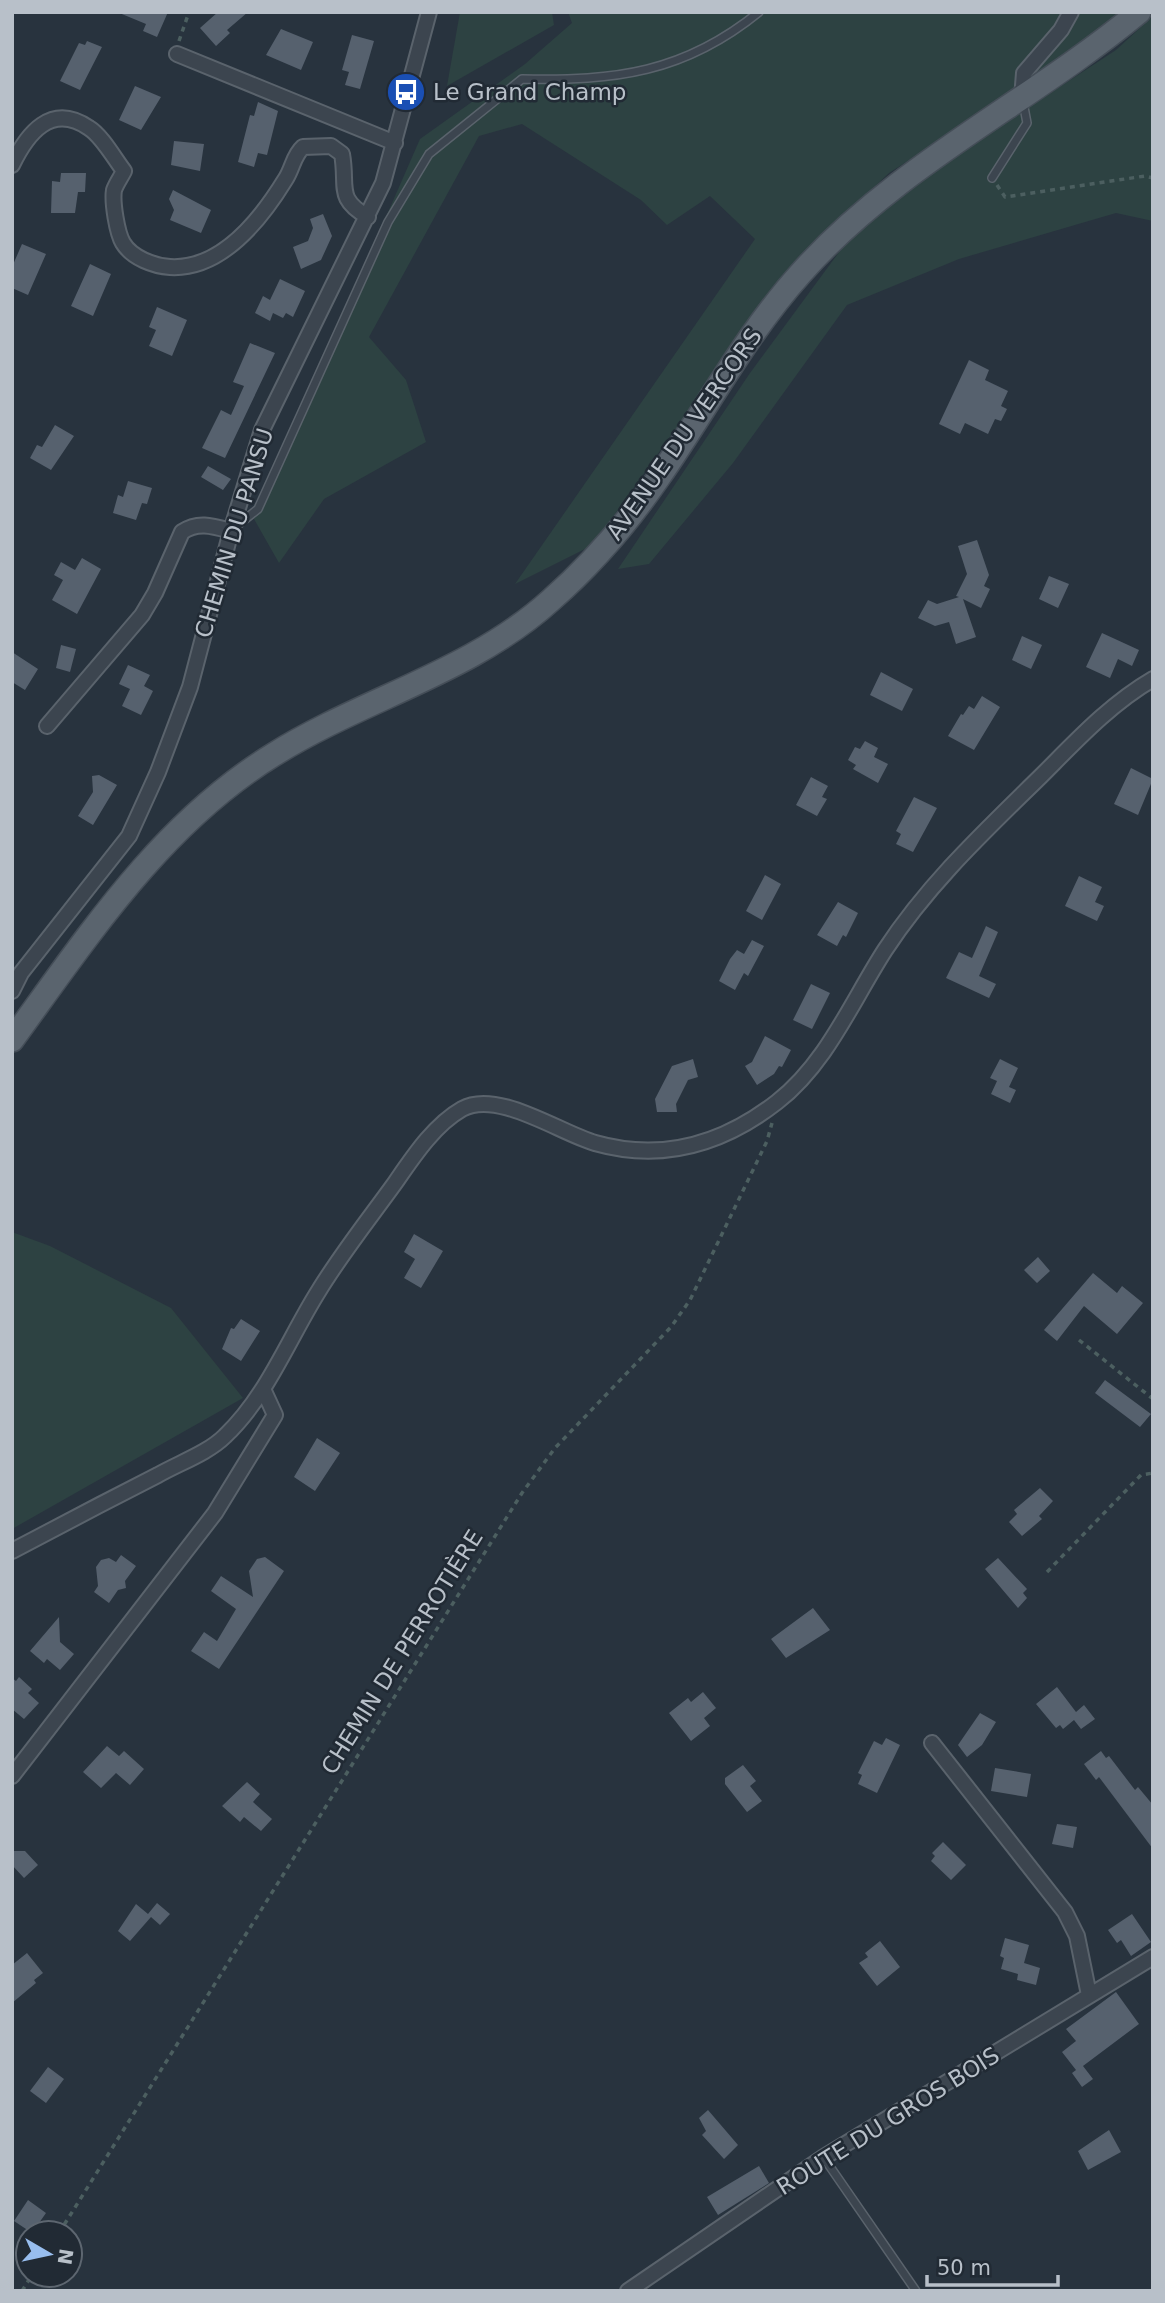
<svg xmlns="http://www.w3.org/2000/svg" width="1165" height="2303" font-family="'DejaVu Sans',sans-serif">
	<style>
		.green { fill: #2d4242 }
		.building { fill: #56616e }
		.lines { fill: none; stroke-linecap: round; stroke-linejoin: round }
		.service-casing { stroke: #5a636c; stroke-width: 10 }
		.minor-casing { stroke: #5a636c; stroke-width: 18 }
		.primary-casing { stroke: #454e58; stroke-width: 26 }
		.path { stroke: #4c5f60; stroke-width: 3.5; stroke-dasharray: 5 5; stroke-linecap: butt }
		.service { stroke: #3c454f; stroke-width: 7 }
		.minor { stroke: #3c454f; stroke-width: 14 }
		.primary { stroke: #5a646e; stroke-width: 23 }
		.labels { text-anchor: middle; dominant-baseline: central; stroke-width: 5; stroke-linejoin: round; paint-order: stroke }
		.poi-label { font-size: 23px; fill: #b8c0c9; stroke: #212a34; text-anchor: start }
		.street-label { font-size: 23px; fill: #b8c0c9; stroke: #212a34 }
	</style>
	<rect width="100%" height="100%" fill="#28333e"/>
	<path class="green" d="M460,12H552L554,25L447,86Z
		M568,12H1125L1059,65L889,173L790,268L593,545L515,584L755,239L710,196L667,225L641,200L522,124L479,136L369,337L406,380L426,442L324,499L279,563L254,519L420,139L525,64L572,23Z
		M1153,16V221L1116,213L959,259L847,305L733,463L649,564L618,569L750,373L856,229L983,137L1116,50Z
		M12,1232L50,1246L171,1308L243,1398L12,1529Z"/>
	<path class="building" d="M117,12H168L157,37L143,31L146,24Z
		M218,12H248L227,30L230,33L216,46L200,28Z
		M281,29L313,42L301,70L266,55Z
		M352,35L374,41L360,89L345,85L349,72L342,70Z
		M87,41L102,47L80,90L60,81L79,43L85,45Z
		M135,86L161,97L141,130L119,120Z
		M258,102L278,111L267,155L258,153L254,167L238,162L250,115L254,116Z
		M174,141L204,144L200,171L171,165Z
		M61,173H86L85,192H78L75,213H51L52,181L60,182Z
		M173,190L211,210L201,233L170,220L174,210L169,199Z
		M323,214L332,236L321,260L301,269L293,247L308,241L313,228L310,219Z
		M22,244L46,254L28,295L12,288V267Z
		M90,264L111,274L93,316L71,306Z
		M280,279L305,291L293,317L286,313L283,318L273,313L270,321L255,313L263,296L270,300Z
		M157,307L187,320L172,356L149,346L156,330L149,327Z
		M250,343L275,353L225,458L202,448L221,410L231,415L244,386L233,382Z
		M969,360L989,370L985,380L1008,391L1001,406L1007,409L1001,421L995,419L988,434L965,423L960,434L939,424Z
		M55,425L74,436L51,470L30,458L37,445L42,447Z
		M208,466L231,479L223,490L201,477Z
		M128,481L152,488L147,504L142,503L136,520L113,513L118,495L123,497Z
		M977,540L989,575L984,586L990,589L981,608L963,599L976,637L956,644L949,622L935,626L918,618L928,600L937,604L959,597L956,596L967,574L958,546Z
		M82,558L101,569L77,614L52,600L63,580L54,575L61,562L75,570Z
		M1049,576L1069,584L1058,608L1039,599Z
		M1102,633L1139,650L1132,666L1118,659L1110,678L1086,667Z
		M1022,636L1042,645L1031,669L1012,660Z
		M61,645L76,649L70,672L56,668Z
		M12,652L38,669L25,690L12,682Z
		M128,665L150,675L144,686L153,691L141,715L122,706L130,689L119,684Z
		M881,672L913,689L902,711L870,695Z
		M982,696L1000,707L974,750L948,736L961,714L963,715L969,706L974,709Z
		M865,741L878,748L874,757L888,764L878,783L853,769L856,765L848,760L855,747L860,749Z
		M1131,768L1153,779L1138,815L1114,804Z
		M99,775L117,785L93,825L78,816L93,792L92,776Z
		M811,777L828,786L822,797L827,799L817,816L796,805Z
		M914,797L937,808L913,852L896,844L901,834L896,831Z
		M765,875L781,884L762,920L746,911Z
		M1079,876L1102,887L1095,902L1104,906L1097,921L1065,906Z
		M838,902L858,913L846,937L843,935L837,946L817,935Z
		M986,926L998,932L979,976L996,984L989,998L946,978L959,952L972,958Z
		M752,940L764,946L748,976L744,973L735,990L719,981L730,959L737,950L744,954Z
		M811,984L830,993L812,1029L793,1020Z
		M765,1036L791,1050L782,1067L779,1066L774,1074L757,1085L745,1066L752,1062Z
		M693,1059L698,1077L688,1080L676,1104L677,1112H657L655,1099L672,1066Z
		M1000,1059L1018,1068L1009,1087L1016,1090L1010,1103L991,1094L997,1081L990,1078Z
		M414,1234L443,1251L421,1288L404,1278L415,1259L404,1252Z
		M1038,1257L1050,1271L1037,1283L1024,1270Z
		M1093,1273L1117,1293L1122,1286L1143,1303L1117,1334L1084,1306L1057,1341L1044,1330Z
		M241,1319L260,1331L241,1361L222,1349L231,1328L234,1329Z
		M1105,1380L1151,1414L1140,1427L1095,1393Z
		M317,1438L340,1453L315,1491L294,1477Z
		M1040,1488L1053,1501L1039,1516L1042,1519L1022,1536L1009,1522L1017,1514L1014,1510Z
		M121,1555L136,1566L125,1581L126,1588L118,1590L109,1603L94,1592L98,1586L96,1567L101,1560L109,1558L116,1562Z
		M265,1557L284,1571L219,1669L191,1651L204,1632L217,1641L236,1609L211,1591L221,1576L253,1597L249,1571L257,1559Z
		M998,1558L1027,1589L1023,1593L1027,1598L1018,1608L985,1569Z
		M813,1608L830,1630L786,1658L771,1639Z
		M59,1617L60,1642L74,1654L60,1670L47,1659L44,1663L30,1651Z
		M19,1677L32,1689L28,1693L39,1703L24,1719L12,1709V1678L16,1681Z
		M1057,1687L1076,1712L1084,1705L1095,1719L1081,1729L1074,1720L1063,1729L1060,1725L1056,1728L1036,1704Z
		M703,1692L716,1708L704,1718L710,1726L691,1741L669,1713L688,1698L691,1702Z
		M980,1713L996,1722L982,1745L967,1757L958,1745Z
		M886,1738L900,1745L877,1793L858,1784L862,1775L858,1773L874,1741L882,1745Z
		M107,1746L119,1756L124,1751L144,1769L130,1785L116,1773L101,1788L83,1772Z
		M1101,1751L1106,1758L1109,1756L1135,1790L1138,1787L1153,1805V1849L1099,1777L1096,1780L1084,1764Z
		M743,1765L756,1781L750,1786L762,1801L747,1812L725,1784V1778Z
		M995,1768L1031,1774L1027,1797L991,1791Z
		M247,1782L260,1794L253,1802L272,1819L261,1831L244,1817L240,1822L222,1806Z
		M1057,1824L1077,1827L1073,1848L1052,1844Z
		M943,1842L966,1865L951,1880L931,1861L935,1856L932,1853Z
		M12,1851H25L38,1865L24,1878L12,1865Z
		M157,1903L170,1914L160,1925L151,1917L130,1941L118,1931L136,1904L148,1914Z
		M1132,1914L1151,1942L1131,1956L1121,1940L1117,1943L1108,1930Z
		M1005,1938L1029,1945L1024,1963L1040,1968L1036,1985L1017,1980L1018,1974L1001,1969L1004,1958L1000,1956Z
		M880,1941L900,1967L877,1986L859,1963L868,1957L865,1953Z
		M27,1953L43,1973L34,1980L36,1983L12,2003V1965Z
		M1116,1992L1139,2024L1083,2066L1093,2079L1082,2087L1072,2073L1076,2070L1062,2052L1076,2041L1066,2029Z
		M48,2067L64,2079L46,2103L30,2091Z
		M708,2110L738,2145L724,2159L702,2135L706,2131L699,2118Z
		M1109,2130L1121,2152L1088,2170L1078,2151Z
		M759,2166L769,2183L718,2215L707,2197Z
		M28,2200L46,2213L32,2233L14,2221Z"/>
	<g class="lines">
		<g class="service-casing">
			<path id="service" d="M992,178L1027,123L1023,102
				M234,528L258,509L388,222L429,154L522,79C615,81 684,73 759,12
				M824,2158L916,2291"/>
		</g>
		<g class="minor-casing">
			<path id="minor" d="M177,54L395,143
				M1022,98L1024,73L1061,30L1071,12
				M12,165C27,134 51,102 89,128C102,136 114,158 124,171C121,177 116,184 114,190C112,202 117,233 123,243C132,258 154,266 170,267C221,270 261,219 285,180C293,168 293,156 303,147L331,146L342,154C348,187 335,198 368,217
				M47,726L142,615L155,593L182,532C198,521 213,526 231,531
				M12,991L21,973L129,836L158,772L190,687L231,531L262,430L383,183L429,12
				M12,1551C61,1525 109,1500 158,1475C179,1463 208,1453 225,1436C267,1396 288,1340 318,1292C341,1254 369,1219 395,1183C413,1157 434,1125 462,1109C497,1089 560,1133 595,1143C662,1162 723,1144 777,1102C827,1063 852,1001 885,950C929,883 985,831 1041,776C1076,741 1110,704 1153,679
				M932,1743L1065,1912L1077,1936L1089,1995
				M12,1776L215,1513L275,1415L263,1389
				M628,2291L824,2157L1153,1957"/>
		</g>
		<g class="primary-casing">
			<path id="primary" d="M12,1040C88,936 161,824 273,755C362,699 472,672 551,600C592,564 628,522 659,477C706,410 745,335 801,273C897,165 1029,103 1139,12"/>
		</g>
		<path class="path" d="M179,41L189,12
			M997,185L1005,197L1145,176L1153,178
			M1079,1340L1153,1399
			M1047,1572L1141,1475L1153,1473
			M59,2233L522,1493L555,1448L671,1327L690,1300L767,1141L772,1123
			M22,2291L32,2275"/>
		<use href="#service" class="service"/>
		<use href="#minor" class="minor"/>
		<use href="#primary" class="primary"/>
	</g>
	<defs>
		<g id="bus-disc" transform="scale(2.0125)"><circle r="9.5" fill="#1a4fb4" stroke="#212a34"/><path d="M-5-6H5V4H4V6H2V4H-2V6H-4V4H-5ZM-3.5-4V0h7V-4ZM-3.5 1.2v1.5H-2V1.2ZM2 1.2v1.5H3.5V1.2Z" fill="#fff"/></g>
	</defs>
	<g fill-rule="evenodd">
		<use href="#bus-disc" x="406" y="92"/>
	</g>
	<g class="labels">
		<g class="poi-label">
			<text x="433" y="92">Le Grand Champ</text>
		</g>
		<g class="street-label">
			<text transform="translate(684 434) rotate(-55)">AVENUE DU VERCORS</text>
			<text transform="translate(234 533) rotate(-73)">CHEMIN DU PANSU</text>
			<text transform="translate(402 1652) rotate(-58)">CHEMIN DE PERROTIÈRE</text>
			<text transform="translate(888 2121) rotate(-32)">ROUTE DU GROS BOIS</text>
		</g>
	</g>
	<rect width="1165" height="2303" fill="none" stroke="#b8c0c9" stroke-width="28"/>
	<g transform="translate(49 2254) rotate(99)"><circle r="33" fill="#212a34" stroke="#5d6670" stroke-width="2"/>
	<path d="M0-5L12 26L0 18L-12 26Z" fill="#98beef"/>
	<text y="-10" font-size="19" font-weight="bold" text-anchor="middle" fill="#b8c0c9">N</text>
	</g>
	<path d="M927 2275v10h131v-10" fill="none" stroke="#b8c0c9" stroke-width="3.5"/>
	<text x="937" y="2275" font-size="21" fill="#b8c0c9" stroke="#212a34" stroke-width="5" paint-order="stroke">50 m</text>
</svg>
